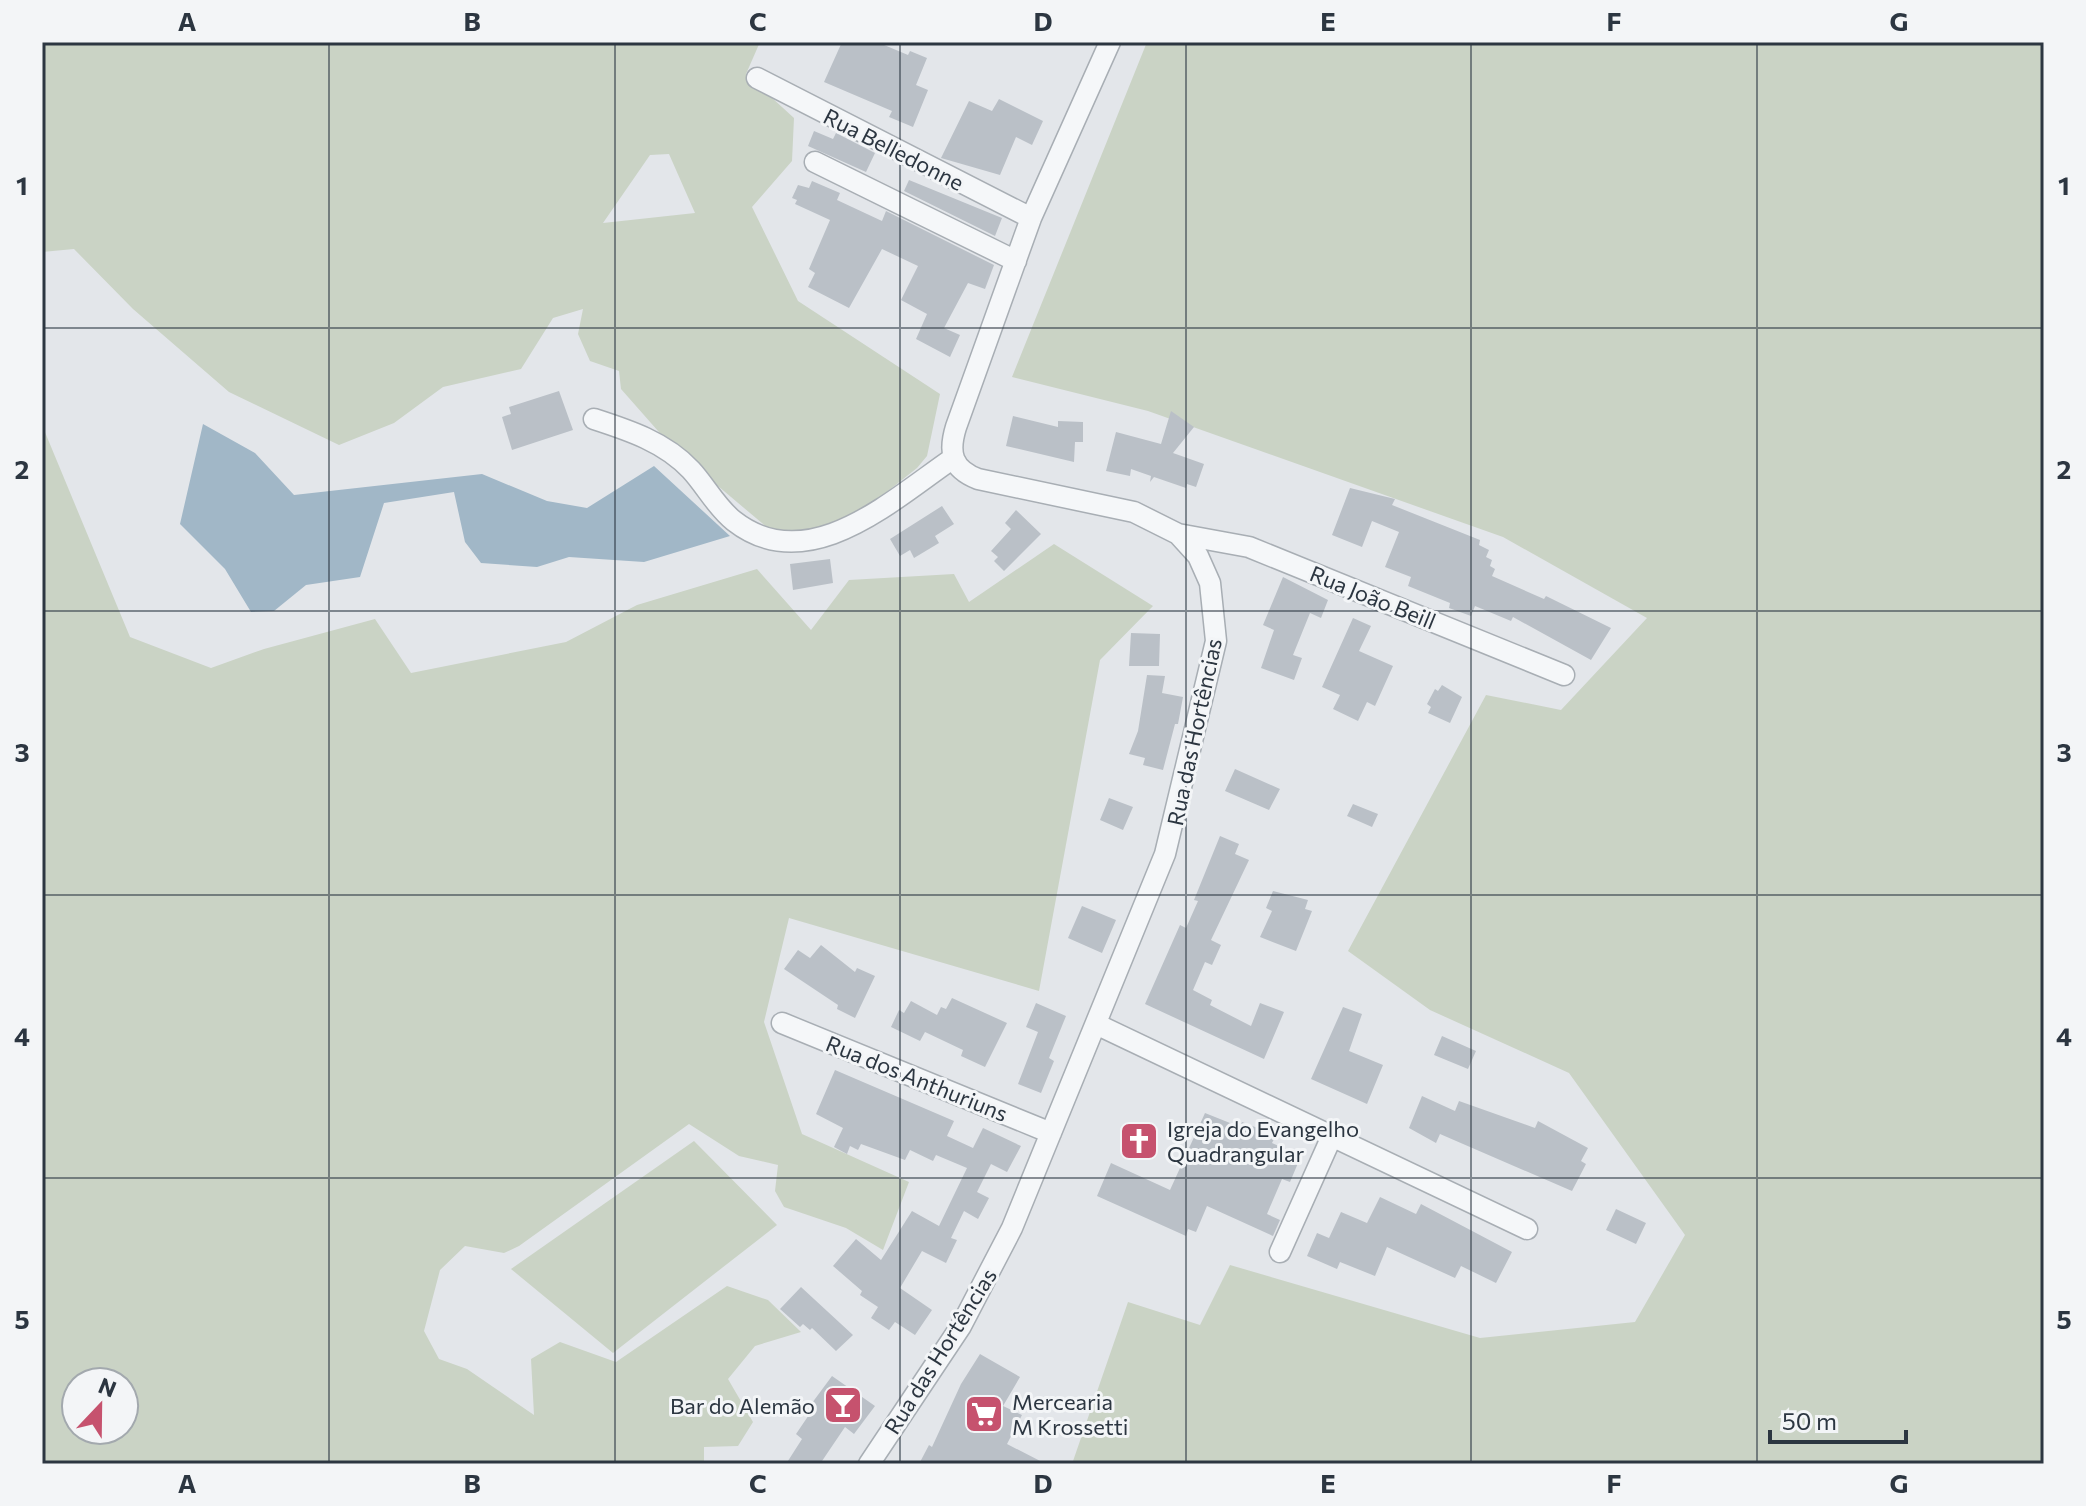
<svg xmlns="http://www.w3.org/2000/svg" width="2086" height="1506" font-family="Commissioner,sans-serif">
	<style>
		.green { fill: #cad3c5; fill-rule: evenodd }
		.water { fill: #a1b7c7 }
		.building { fill: #bac0c7 }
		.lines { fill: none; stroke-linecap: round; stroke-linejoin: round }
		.minor-casing { stroke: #a8aeb4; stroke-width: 23 }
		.minor { stroke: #f5f7f9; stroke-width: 20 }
		.grid { fill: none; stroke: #2c3641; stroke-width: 2; stroke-opacity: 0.55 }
		.labels { text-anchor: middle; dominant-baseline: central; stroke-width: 6; stroke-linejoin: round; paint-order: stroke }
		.street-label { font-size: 22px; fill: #2c3641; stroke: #f3f5f7 }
		.poi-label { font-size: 22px; fill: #2c3641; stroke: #f3f5f7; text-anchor: start }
		.neatline { fill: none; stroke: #2c3641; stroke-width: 3 }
		.grid-label { font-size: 26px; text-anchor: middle; font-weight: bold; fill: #2c3641 }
	</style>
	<rect width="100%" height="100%" fill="#e3e6ea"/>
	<path class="green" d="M42,42H760L746,74L794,118L792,161L752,207L798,301L940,394L927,456L917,468L869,506L813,538L776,535L673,448L621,389L619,371L590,361L578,334L583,309L553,318L521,369L443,387L394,423L339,445L229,392L133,309L74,249L42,252ZM669,154L695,213L603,223L650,155Z
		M1147,42H2044V1464H1072L1128,1302L1200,1325L1230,1265L1480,1338L1635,1322L1685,1235L1569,1073L1430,1010L1348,951L1486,695L1561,710L1647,618L1503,537L1148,411L1012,377Z
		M42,425L130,637L211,668L264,649L375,619L411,673L566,642L637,605L757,569L811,630L849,580L954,574L969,602L1054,544L1153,606L1100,660L1039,991L789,918L764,1022L802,1134L909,1182L883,1250L846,1228L784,1207L775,1191L778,1165L739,1156L689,1124L519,1246L504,1253L465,1246L440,1270L424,1331L439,1359L467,1369L534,1415L531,1359L560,1342L616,1362L727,1286L768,1300L801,1332L755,1346L728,1379L753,1422L738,1446L704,1447V1464H42ZM124,1382V1430H76V1382Z
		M694,1141L777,1225L613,1353L511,1269Z"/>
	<path class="water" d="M203,424L255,453L294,495L482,474L547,501L587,508L654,466L730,536L644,562L569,557L537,567L481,563L465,542L454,492L384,503L360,577L306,585L274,611L251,612L225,569L180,524Z"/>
	<path class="building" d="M842,42H877L908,55L910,51L927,58L916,85L928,90L913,127L889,117L892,111L824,82Z
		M999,99L1043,121L1032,145L1016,137L1000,175L941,158L969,101L992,111Z
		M814,131L833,139L836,133L875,153L866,172L808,146Z
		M909,180L1002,218L995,236L904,191Z
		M812,181L840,193L837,200L882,221L886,211L994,265L985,289L968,283L944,328L960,335L950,357L916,339L927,314L901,300L918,266L882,249L849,308L808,287L815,273L809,269L830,220L795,204L797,200L792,198L798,185L809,188Z
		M559,391L573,430L512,450L502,417L511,414L509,407Z
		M1171,411L1194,427L1173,453L1204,464L1196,487L1187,484L1186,488L1154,477L1150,482L1151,476L1131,469L1130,476L1106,471L1116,432L1161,444Z
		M1013,416L1058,427V421L1083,422V442H1075L1074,462L1006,446Z
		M1350,488L1395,499L1392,505L1480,540L1479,545L1489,550L1486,557L1492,560L1490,566L1495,569L1492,576L1544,599L1546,596L1611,628L1591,660L1513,617L1511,621L1475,606L1471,616L1449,608L1450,603L1408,586L1411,577L1385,567L1399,532L1372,521L1362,547L1332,535Z
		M942,506L954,524L935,536L939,543L914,558L910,550L900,556L890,539Z
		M1016,510L1041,534L1004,571L994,561L998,557L991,551L1011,529L1005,523Z
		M830,559L833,583L793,590L790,564Z
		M1283,577L1328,600L1321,618L1310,613L1293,655L1302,658L1294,680L1261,668L1274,630L1263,625Z
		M1353,618L1371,626L1359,651L1393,666L1375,706L1367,702L1358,721L1333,709L1340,695L1322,687Z
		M1131,633L1160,634L1159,666H1129Z
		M1147,675L1165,676L1162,693L1183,697L1178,724H1175L1163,770L1143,765L1145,758L1129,754L1138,731Z
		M1442,685L1462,697L1450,723L1428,713L1431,707L1427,704L1435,689L1438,691Z
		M1235,769L1280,789L1269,810L1225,791Z
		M1109,798L1133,807L1123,830L1100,820Z
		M1353,804L1378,814L1372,827L1347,816Z
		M1220,836L1239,844L1235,854L1249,860L1211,940L1221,945L1212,965L1205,962L1193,990L1212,1000L1210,1005L1251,1026L1260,1003L1284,1012L1264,1059L1145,1004L1180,925L1186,928L1198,901L1194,900Z
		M1273,891L1308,900L1305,909L1312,911L1296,951L1260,937L1272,911L1266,908Z
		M1082,906L1116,920L1102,953L1068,938Z
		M821,945L855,972L857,968L875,976L855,1018L837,1009L838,1005L784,969L798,950L810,958Z
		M952,998L1007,1023L985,1067L961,1056L963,1050L925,1032L920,1041L891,1027L899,1010L904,1013L911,1001L937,1015L941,1007L946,1009Z
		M1036,1003L1066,1016L1049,1058L1054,1061L1041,1093L1018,1084L1038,1032L1026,1027Z
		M1343,1007L1362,1014L1349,1051L1383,1065L1367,1104L1311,1079Z
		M1442,1036L1476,1051L1468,1069L1434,1055Z
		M835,1070L954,1121L947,1136L973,1148L983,1128L1021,1146L1007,1172L991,1164L977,1192L989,1198L978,1219L964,1211L951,1238L957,1240L946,1263L922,1251L900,1288L932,1310L915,1335L895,1322L889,1330L871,1318L878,1307L860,1295L862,1291L833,1266L856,1239L881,1260L912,1211L939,1226L967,1168L936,1155L933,1161L910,1150L905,1160L861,1144L858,1150L850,1146L847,1154L834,1147L843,1128L816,1114Z
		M1422,1096L1455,1111L1459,1101L1535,1128L1538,1121L1588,1148L1581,1161L1586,1164L1572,1191L1440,1134L1436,1143L1409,1128Z
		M1205,1113L1240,1127L1242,1122L1276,1135L1272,1143L1301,1156L1290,1182L1282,1179L1267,1214L1280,1220L1273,1236L1207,1206L1196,1232L1188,1229L1186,1236L1097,1196L1111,1163L1170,1190Z
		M1380,1197L1416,1214L1421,1204L1512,1252L1496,1283L1461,1266L1455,1278L1387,1247L1375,1276L1340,1262L1337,1269L1307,1256L1317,1233L1329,1238L1341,1212L1367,1223Z
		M1616,1209L1646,1223L1636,1244L1606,1230Z
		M801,1287L853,1335L836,1351L812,1328L810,1330L803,1324L800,1327L780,1309Z
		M980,1354L1020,1377L1003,1406L1022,1415L1007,1444L1046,1464H919L929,1445L932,1447L961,1384Z
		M832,1376L875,1406L854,1434L845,1427L820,1464H786L802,1439L796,1434L815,1406L812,1403Z"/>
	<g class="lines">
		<g class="minor-casing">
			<path id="minor" d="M757,78L1031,218
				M815,162L1016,261
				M594,419C628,430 665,442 691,470C705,485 717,508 734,521C808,579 892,500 952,459
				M1178,534L1249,547L1564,675
				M782,1023L1051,1133
				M1096,1024L1527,1229
				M1280,1252L1332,1136
				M869,1464L961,1326L1012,1228L1165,854L1216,641L1210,583L1198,556L1178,534L1134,512L978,479C952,469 948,453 956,427L1031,218L1110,42"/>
		</g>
		<use href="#minor" class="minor"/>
	</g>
	<path class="grid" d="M329,42V1464M615,42V1464M900,42V1464M1186,42V1464M1471,42V1464M1757,42V1464M42,328H2044M42,611H2044M42,895H2044M42,1178H2044"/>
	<defs>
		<g id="church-square" transform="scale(2)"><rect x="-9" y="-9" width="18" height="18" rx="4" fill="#c6526e" stroke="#f3f5f7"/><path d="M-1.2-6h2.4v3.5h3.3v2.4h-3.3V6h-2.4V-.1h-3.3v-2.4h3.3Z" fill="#fff"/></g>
		<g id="bar-square" transform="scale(2)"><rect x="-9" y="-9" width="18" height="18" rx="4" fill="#c6526e" stroke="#f3f5f7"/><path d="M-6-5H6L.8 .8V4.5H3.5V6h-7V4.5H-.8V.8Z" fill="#fff"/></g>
		<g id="supermarket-square" transform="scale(2)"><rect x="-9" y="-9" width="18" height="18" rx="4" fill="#c6526e" stroke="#f3f5f7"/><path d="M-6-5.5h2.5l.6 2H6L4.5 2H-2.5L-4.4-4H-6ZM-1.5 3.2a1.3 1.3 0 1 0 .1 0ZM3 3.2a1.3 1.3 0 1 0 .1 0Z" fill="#fff"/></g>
	</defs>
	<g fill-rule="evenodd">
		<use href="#church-square" x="1139" y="1141"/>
		<use href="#bar-square" x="843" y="1405"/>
		<use href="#supermarket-square" x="984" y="1414"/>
	</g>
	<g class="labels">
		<g class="street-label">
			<text transform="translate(894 149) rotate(27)">Rua Belledonne</text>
			<text transform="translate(1373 597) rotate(22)">Rua João Beill</text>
			<text transform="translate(1194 732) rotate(-78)">Rua das Hortências</text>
			<text transform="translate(917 1078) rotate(22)">Rua dos Anthuriuns</text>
			<text transform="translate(940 1351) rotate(-58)">Rua das Hortências</text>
		</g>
		<g class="poi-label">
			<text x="1167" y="1128">Igreja do Evangelho<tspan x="1167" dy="25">Quadrangular</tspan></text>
			<text x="1012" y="1401">Mercearia<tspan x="1012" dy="25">M Krossetti</tspan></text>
			<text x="815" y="1405" text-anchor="end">Bar do Alemão</text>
		</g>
	</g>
	<rect width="2086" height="1506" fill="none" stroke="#f3f5f7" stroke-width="88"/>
	<g transform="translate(100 1406) rotate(22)"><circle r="38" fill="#f3f5f7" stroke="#a3a9ae" stroke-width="2"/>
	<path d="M0-6L14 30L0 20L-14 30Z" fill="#c6526e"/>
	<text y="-12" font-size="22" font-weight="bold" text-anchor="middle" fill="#2c3641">N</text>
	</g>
	<path d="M1770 1430v12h136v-12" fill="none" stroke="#2c3641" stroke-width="4"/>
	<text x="1782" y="1430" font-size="24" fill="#2c3641" stroke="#f3f5f7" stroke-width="6" paint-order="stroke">50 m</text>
	<rect x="44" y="44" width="1998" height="1418" class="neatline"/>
	<g class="grid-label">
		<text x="187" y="31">A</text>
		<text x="472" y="31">B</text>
		<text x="758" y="31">C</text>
		<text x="1043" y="31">D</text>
		<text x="1328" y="31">E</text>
		<text x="1614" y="31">F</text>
		<text x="1899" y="31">G</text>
		<text x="22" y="195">1</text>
		<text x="2064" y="195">1</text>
		<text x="22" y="479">2</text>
		<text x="2064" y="479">2</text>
		<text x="22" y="762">3</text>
		<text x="2064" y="762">3</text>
		<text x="22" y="1046">4</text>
		<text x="2064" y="1046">4</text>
		<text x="22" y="1329">5</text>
		<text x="2064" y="1329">5</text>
		<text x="187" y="1493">A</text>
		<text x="472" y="1493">B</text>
		<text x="758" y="1493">C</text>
		<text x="1043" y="1493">D</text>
		<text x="1328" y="1493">E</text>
		<text x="1614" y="1493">F</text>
		<text x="1899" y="1493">G</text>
	</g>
</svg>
